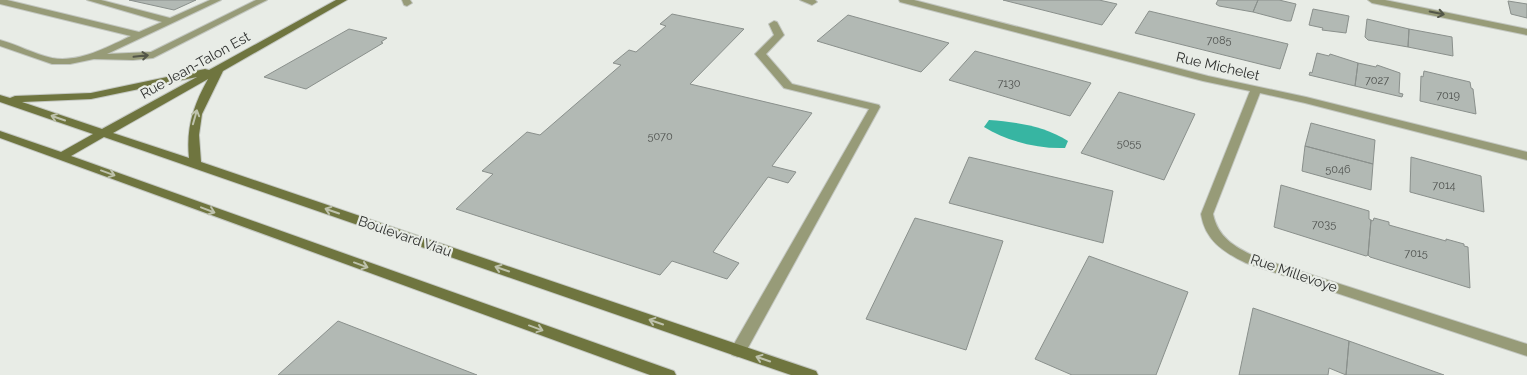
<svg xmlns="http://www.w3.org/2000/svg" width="1527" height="375" font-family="Raleway,sans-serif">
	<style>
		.water { fill: #37b5a2 }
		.building { fill: #b2b9b4; stroke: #8a908c }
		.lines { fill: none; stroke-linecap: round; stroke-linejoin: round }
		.service-casing { stroke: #c3c7c1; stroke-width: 2 }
		.minor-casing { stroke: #c3c7c1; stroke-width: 2 }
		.secondary-casing { stroke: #c3c7c1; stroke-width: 2 }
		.service { fill: #979b78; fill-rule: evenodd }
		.minor { fill: #979b78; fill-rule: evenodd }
		.secondary { fill: #6f753f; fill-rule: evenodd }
		.oneway { stroke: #535649 }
		.oneway2 { stroke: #bec2ac }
		.labels { text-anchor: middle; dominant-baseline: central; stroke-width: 4.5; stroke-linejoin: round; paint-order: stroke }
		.number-label { font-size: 11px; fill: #505350 }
		.street-label { font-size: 14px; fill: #2f312f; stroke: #e8ece6 }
	</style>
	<rect width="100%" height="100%" fill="#e8ece6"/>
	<path class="water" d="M989,120C1016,122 1045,126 1068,141L1065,148C1037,149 1007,141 984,127Z"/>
	<path class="building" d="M129,0H196L174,10Z
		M1003,0H1099L1117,4L1102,25Z
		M1218,0H1258L1253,12L1219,6L1216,4Z
		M1258,0H1279L1296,4L1291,21H1287L1253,12Z
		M1508,1L1527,4V18L1511,14Z
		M1313,9L1349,16L1346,33L1322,30L1323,28L1309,25Z
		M1149,11L1288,44L1280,69L1135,33Z
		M672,14L744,29L690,84L812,113L772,166L796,172L788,183L768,177L713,252L739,263L727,279L672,261L660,275L456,209L493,174L482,171L527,132L540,135L621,65L613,63L629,50L636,52L666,26L660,24Z
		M848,15L949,43L921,72L817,41Z
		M1367,19L1409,29L1408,47L1368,40L1365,37Z
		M349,29L387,38L381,42L383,43L306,89L264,77Z
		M1409,29L1452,37L1453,56L1408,47Z
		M975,51L1091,83L1070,116L949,80Z
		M1317,53L1329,56L1330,54L1358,63L1355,86L1309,75L1310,72L1312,73Z
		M1358,63L1376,67L1377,65L1400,73L1399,93L1403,94L1402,97L1355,86Z
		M1424,71L1470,82L1471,88L1473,89L1476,114L1420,101L1421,76L1423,77Z
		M1119,92L1195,114L1164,180L1081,153Z
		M1311,123L1375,140L1373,164L1305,146Z
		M1305,146L1373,164L1371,190L1302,171Z
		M969,157L1113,191L1103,243L949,203Z
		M1411,157L1481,176L1484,212L1410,192Z
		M1281,185L1369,211V219L1371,220L1368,255L1366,256L1274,227Z
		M915,218L1003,241L966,350L866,319Z
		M1374,218L1389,222V225L1446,241V239L1464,244V246L1468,247L1470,288L1370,257L1368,255L1371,220L1373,221Z
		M1089,256L1188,292L1156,375H1072L1035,359Z
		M1253,308L1349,341L1346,375L1329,368L1328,375H1239Z
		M338,321L477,375H278Z
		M1349,341L1444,375H1346Z"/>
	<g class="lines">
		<g class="service-casing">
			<path id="service" d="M0,0H7L139,32L162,22L87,0H101L170,18L210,0H221L107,54L151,52L256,0H267L153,58L133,60L94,59L70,64H52L0,46V40C18,45 34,54 52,58C79,63 107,47 131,36L0,4Z
				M402,0H410L412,3L407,6L404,5Z
				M800,0H815L817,2L812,5Z
				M774,21L777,22L784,35L766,54L792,84L879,105L880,107L744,355L738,357L732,355L730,351L869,109L784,88L755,54L774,35L769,24Z"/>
		</g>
		<g class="minor-casing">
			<path id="minor" d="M899,0H914L1208,76L1306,97L1527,152V160L1305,103L1260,93L1213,214C1218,238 1235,247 1256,257L1527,344V356L1246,263C1223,252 1205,240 1201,214L1250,91L1203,81L900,2Z
				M1368,0H1385L1527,29V35L1372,3Z"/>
		</g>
		<g class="secondary-casing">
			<path id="secondary" d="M336,0H347L223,71L202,114L199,135L201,162L816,371L818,375H791L104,137L71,156L674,371L676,375H650L0,138V131L61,152L93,134L0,102V95L10,98L15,96L91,93L205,69L209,70ZM197,77L102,129L22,102L91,99ZM208,79C193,106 186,128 189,158L113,133Z"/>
		</g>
		<use href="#service" class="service"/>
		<use href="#minor" class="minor"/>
		<use href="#secondary" class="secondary"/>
	</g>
	<defs><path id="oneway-shaft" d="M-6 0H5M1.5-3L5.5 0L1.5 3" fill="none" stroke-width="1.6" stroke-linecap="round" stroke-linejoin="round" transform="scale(1.25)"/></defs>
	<g class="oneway">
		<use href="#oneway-shaft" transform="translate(1437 13) rotate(12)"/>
		<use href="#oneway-shaft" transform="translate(141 56) rotate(-6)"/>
	</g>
	<g class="oneway2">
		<use href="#oneway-shaft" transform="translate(195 117) rotate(-74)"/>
		<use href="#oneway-shaft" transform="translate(58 118) rotate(-161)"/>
		<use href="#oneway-shaft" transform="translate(108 173) rotate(20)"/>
		<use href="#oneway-shaft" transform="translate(208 210) rotate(21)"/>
		<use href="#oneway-shaft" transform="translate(332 211) rotate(-161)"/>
		<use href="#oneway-shaft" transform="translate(361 265) rotate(20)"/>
		<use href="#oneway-shaft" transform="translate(502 269) rotate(-161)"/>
		<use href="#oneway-shaft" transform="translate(656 322) rotate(-161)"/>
		<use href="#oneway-shaft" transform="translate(536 328) rotate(20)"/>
		<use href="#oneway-shaft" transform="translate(763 359) rotate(-161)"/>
	</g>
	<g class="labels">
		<g class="number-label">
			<text x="1219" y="40">7085</text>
			<text x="1377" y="80">7027</text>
			<text x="1009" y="83">7130</text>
			<text x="1448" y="95">7019</text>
			<text x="660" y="136">5070</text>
			<text x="1129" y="143">5055</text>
			<text x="1338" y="169">5046</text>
			<text x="1444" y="185">7014</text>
			<text x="1324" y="224">7035</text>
			<text x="1416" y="253">7015</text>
		</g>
		<g class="street-label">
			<text transform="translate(195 65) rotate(-29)">Rue Jean-Talon Est</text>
			<text transform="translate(1218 66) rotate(13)">Rue Michelet</text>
			<text transform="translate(405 236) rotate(19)">Boulevard Viau</text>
			<text transform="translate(1294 273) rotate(19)">Rue Millevoye</text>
		</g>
	</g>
</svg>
